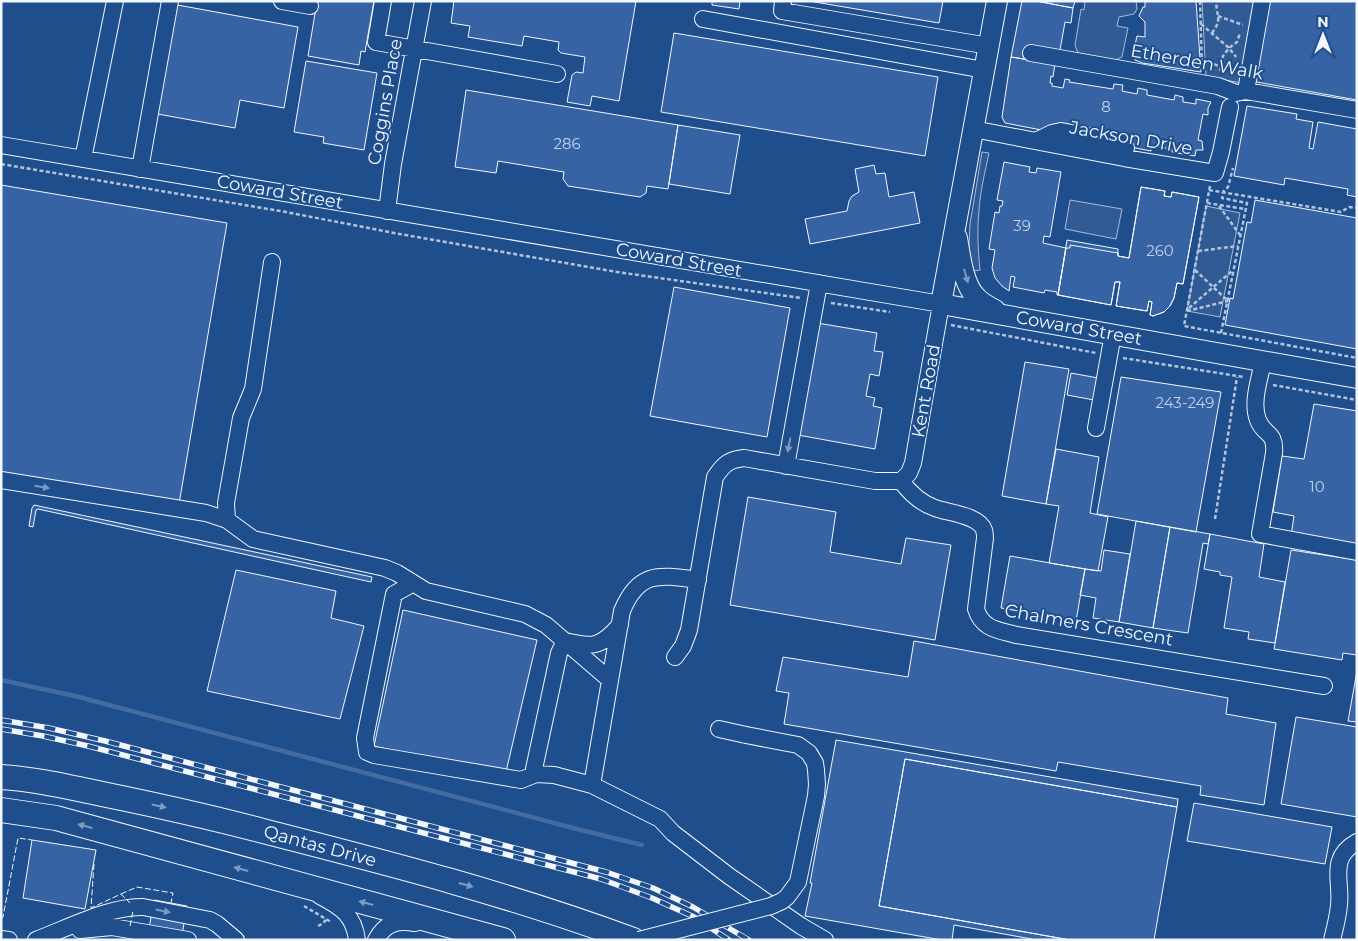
<svg xmlns="http://www.w3.org/2000/svg" width="1358" height="941" font-family="Montserrat,sans-serif">
	<style>
		.green { fill: #305b95; stroke: #a8bbd7 }
		.lines { fill: none; stroke-linecap: round; stroke-linejoin: round }
		.stream { stroke: #446ba0; stroke-width: 4.5 }
		.building { fill: #3563a3; stroke: #f2f6ff }
		.minor-casing { stroke: #f2f6ff; stroke-width: 18 }
		.major-casing { stroke: #f2f6ff; stroke-width: 22 }
		.highway-casing { stroke: #f2f6ff; stroke-width: 26 }
		.path { stroke: #b3c4dc; stroke-width: 2.5; stroke-dasharray: 4 2.5; stroke-linecap: butt }
		.minor { stroke: #1f4e8c; stroke-width: 16 }
		.major { stroke: #1f4e8c; stroke-width: 20 }
		.highway { stroke: #1f4e8c; stroke-width: 24 }
		.rail-casing { stroke: #f2f6ff; stroke-width: 5.5 }
		.rail { stroke: #1f4e8c; stroke-width: 4; stroke-dasharray: 11; stroke-linecap: butt }
		.minor-bridge-casing { stroke: #f2f6ff; stroke-width: 18; stroke-linecap: butt }
		.minor-bridge { stroke: #1f4e8c; stroke-width: 16 }
		.fence { stroke: #f2f6ff; stroke-width: 1; stroke-dasharray: 6 2.5; stroke-linecap: butt }
		.oneway { fill: #7e9ac0 }
		.labels { text-anchor: middle; dominant-baseline: central; stroke-width: 4; stroke-linejoin: round; paint-order: stroke }
		.number-label { font-size: 15px; fill: #c3d1e8 }
		.street-label { font-size: 18px; fill: #f2f6ff; stroke: #1f4e8c }
	</style>
	<rect width="100%" height="100%" fill="#1f4e8c"/>
	<path class="green" d="M1085,1H1136L1137,9L1134,14L1119,17L1117,26L1128,28L1122,57L1111,62L1086,58L1078,53L1075,45L1081,9L1084,10Z
		M1202,1H1258L1242,83L1206,77Z
		M982,152L989,153C985,172 980,192 979,211C977,231 978,250 980,270L972,271L969,245L970,224Z
		M1070,200L1122,209L1116,239L1065,229Z
		M1206,206L1240,213L1220,317L1187,311Z"/>
	<g class="lines">
		<path class="stream" d="M1,680L75,696L577,829L642,845"/>
	</g>
	<path class="building" d="M317,1H374L365,52L361,51L359,65L308,56Z
		M454,1H636L619,101L592,96L590,106L567,102L572,75L576,72L583,73L585,57L561,53L558,50L559,42L524,36L522,46L468,37L470,26L451,23Z
		M712,1H740L739,9L712,5Z
		M809,1H943L939,23Z
		M1022,1H1036L1073,8L1071,23L1065,22L1060,50L1055,64L1011,57Z
		M1036,1H1075L1073,8Z
		M1145,1H1196L1201,72L1142,63L1135,60L1133,54L1137,36L1145,37V22L1139,16L1143,7H1145Z
		M1265,1H1357V100L1251,81Z
		M172,4L298,27L284,108L240,100L235,128L152,113Z
		M674,33L938,77L925,156L661,112Z
		M1011,57L1055,64L1053,77L1051,76L1050,83H1052V86L1063,88L1065,79L1070,80L1069,82L1113,89L1114,84L1123,85L1122,91L1137,94L1138,88L1147,90V95L1174,100L1175,95L1183,97V102L1196,104V99L1211,102L1208,108V115L1203,114L1198,140L1202,141L1203,150H1196L1195,156L1172,152V149L1152,146L1151,151L1005,123L1002,117Z
		M306,61L377,73L364,150L323,143L324,137L294,132Z
		M466,90L678,125L668,189L647,186L646,193L640,197L568,186L563,179L564,172L498,161L496,173L455,167Z
		M1247,106L1297,114L1296,119L1313,122L1309,148L1313,149L1318,122L1357,129V197L1347,195L1348,189L1291,179L1285,178L1284,185L1234,176Z
		M678,125L740,135L730,194L669,184Z
		M1004,162L1030,167L1029,172L1036,173L1037,168L1061,172L1050,237L1044,236L1043,243L1066,248L1058,295H1057V292L1045,290L1044,293L1013,287L1015,277L1011,276L1009,291L1002,286L995,278L992,268L995,250L989,249L995,212L999,213L1000,206H1002L1003,201L997,200Z
		M874,165L876,174L885,173L889,197L914,192L920,223L810,244L805,219L847,211L849,201L852,196L859,192L855,169Z
		M1,185L227,223L179,504L1,475Z
		M1141,187L1165,191L1164,196L1171,197L1172,192L1199,197L1183,284L1177,283L1174,298L1170,306L1164,312L1153,316L1150,315L1152,302L1149,301L1147,311L1116,306L1120,282H1115L1111,305L1058,295L1066,248H1070V245L1118,253V256L1129,258Z
		M1141,187L1165,191L1164,196L1171,197L1172,192L1199,197L1183,284L1177,283L1174,298L1170,306L1164,312L1153,316L1150,315L1152,302L1149,301L1147,311L1116,306L1120,282H1115L1111,305L1058,295L1067,240L1118,249V256L1129,258Z
		M1255,200L1357,218V349L1225,325L1230,298L1233,299L1247,222L1251,223Z
		M674,287L790,308L767,437L650,416Z
		M817,323L877,333L874,351L883,352L879,376L870,374L866,396L875,398L873,406L882,408L875,449L798,435Z
		M1025,362L1069,369L1046,504L1002,496Z
		M1071,373L1098,378L1094,400L1067,395Z
		M1121,377L1221,392L1196,532L1097,514Z
		M1314,404L1357,411V547L1291,536L1294,516L1273,512L1282,456L1304,459Z
		M1056,449L1099,457L1090,513L1108,517L1098,571L1049,563L1059,506L1046,504Z
		M748,497L836,512L830,552L901,564L906,538L951,545L935,640L730,605Z
		M34,505L372,577L371,582L38,509L36,510L33,527L29,526L32,508Z
		M1136,521L1170,527L1153,628L1119,622Z
		M1170,527L1210,534L1208,544L1203,543L1188,633L1153,628Z
		M1210,534L1264,544L1259,577L1285,582L1275,643L1248,639L1249,632L1224,628L1232,577L1220,575V572L1204,569Z
		M1104,550L1130,554L1119,622L1093,618L1096,598L1080,595L1085,569L1101,571Z
		M1291,550L1357,560V655L1343,653L1342,660L1274,649Z
		M1010,556L1085,569L1076,621L1001,608Z
		M236,570L336,591L331,618L364,626L340,719L207,691Z
		M403,610L537,640L505,776L374,746Z
		M914,641L1228,698L1226,714L1276,723L1264,805L1200,795L1201,786L1058,762L1056,771L784,724L789,693L776,691L783,657L908,677Z
		M1357,671V722L1348,721Z
		M1296,717L1357,727V817L1281,804Z
		M836,740L1178,799L1177,807L905,759L879,906L1070,940H1037L954,925L952,940H942L805,916L812,883H810Z
		M905,759L1177,807L1154,940H1070L879,906Z
		M1194,803L1332,827L1325,864L1187,841Z
		M32,840L96,850L85,909L23,898Z
		M154,900L187,906L182,935L149,929Z"/>
	<g class="lines">
		<g class="minor-casing">
			<path id="minor" d="M282,1L310,6
				M383,1L376,42L557,74
				M783,1L782,11L989,46
				M703,19L984,70
				M1031,53L1218,86L1236,93L1246,91L1357,110
				M1246,91L1262,1
				M973,129L1124,158L1215,173L1221,152L1230,107
				M1036,141L1052,133L1061,131L1119,142L1126,148L1124,158
				M1,145L941,304L913,463L909,473L901,481H875L744,458C728,460 724,464 715,477L689,630L683,646L675,657
				M83,159L115,1
				M140,169L170,1
				M387,211L393,164L423,1
				M1263,361C1260,379 1251,402 1258,420C1264,436 1276,431 1274,453L1260,534L1357,552
				M1096,428L1113,334
				M786,466L819,283
				M1,480L206,513L227,520L253,539L385,568L397,573L426,591L525,614L546,625L610,680
				M901,481C910,493 920,503 935,508C948,513 979,515 984,530C985,533 985,536 985,538L976,609C982,629 998,630 1016,635L1324,686
				M227,520L226,503L241,418L253,389L272,262
				M698,580C660,575 639,570 622,611L592,785L660,819L673,833L729,876L801,926L825,940
				M412,584L394,594L365,738L367,752L374,755L521,780L536,774
				M719,729L746,735
				M592,785L554,775L536,774L534,769L559,653L565,641C593,648 601,647 620,625
				M320,896C341,907 354,915 357,940
				M80,930L112,927L188,940
				M1,939L9,940
				M36,940C68,928 109,906 143,907L210,920L217,924L236,940
				M376,940C385,923 397,920 415,923
				M1332,940C1335,928 1338,917 1339,905C1342,881 1328,858 1357,842"/>
		</g>
		<g class="major-casing">
			<path id="major" d="M997,1L941,304L1357,378
				M957,238C960,255 963,283 975,296C980,302 987,306 995,310"/>
		</g>
		<g class="highway-casing">
			<path id="highway" d="M1,777C35,779 68,787 102,794C156,805 210,817 263,831C388,863 512,895 633,940
				M1,810L56,818L503,940"/>
		</g>
		<path class="path" d="M1200,1L1202,69
			M1218,16L1243,25
			M1201,24L1229,48L1236,57
			M1212,33C1214,30 1217,26 1218,22C1219,14 1215,9 1217,1
			M1202,59L1221,67
			M1220,71L1223,56L1229,48L1237,42L1240,33
			M1,164L286,212L394,233L617,272L801,298
			M1210,186L1184,326L1357,358
			M1209,190L1341,212L1349,207L1357,208
			M1207,203L1245,209
			M1219,206L1240,235
			M1198,251L1238,246
			M1195,270L1228,301
			M831,303L890,312
			M1189,308L1232,271
			M1187,311L1228,301
			M951,325L1096,353
			M1221,333L1247,203L1222,198L1223,192L1228,187L1233,168
			M1123,358L1244,377
			M1273,385L1357,400
			M1215,519L1237,377
			M304,906L331,922
			M318,926L322,924L326,920"/>
		<use href="#minor" class="minor"/>
		<use href="#major" class="major"/>
		<use href="#highway" class="highway"/>
		<g class="rail-casing">
			<path id="rail" d="M1,720L49,728L105,741L606,872L653,888L693,907L749,940
				M1,729L43,736L88,746L601,879L652,898L694,917L729,940"/>
		</g>
		<use href="#rail" class="rail"/>
		<g class="minor-bridge-casing">
			<path id="minor-bridge" d="M639,940L771,906L782,901L787,897L798,882L816,796L817,784L816,770L815,763L809,753L798,745L746,735"/>
		</g>
		<use href="#minor-bridge" class="minor-bridge"/>
		<path class="fence" d="M94,864L91,908L121,894L130,903
			M121,894L137,887L173,893L171,903
			M1,919L3,917L18,838L32,840
			M130,926L133,911"/>
	</g>
	<defs><path id="oneway-solid" d="M-6-.8H1V-3.2L6.5 0L1 3.2V.8H-6Z" transform="scale(1.25)"/></defs>
	<g class="oneway">
		<use href="#oneway-solid" transform="translate(966 276) rotate(74)"/>
		<use href="#oneway-solid" transform="translate(789 445) rotate(101)"/>
		<use href="#oneway-solid" transform="translate(42 487) rotate(9)"/>
		<use href="#oneway-solid" transform="translate(159 806) rotate(12)"/>
		<use href="#oneway-solid" transform="translate(85 826) rotate(-165)"/>
		<use href="#oneway-solid" transform="translate(241 869) rotate(-165)"/>
		<use href="#oneway-solid" transform="translate(466 885) rotate(15)"/>
		<use href="#oneway-solid" transform="translate(366 903) rotate(-165)"/>
		<use href="#oneway-solid" transform="translate(163 911) rotate(11)"/>
	</g>
	<g class="labels">
		<g class="number-label">
			<text x="1106" y="106">8</text>
			<text x="567" y="143">286</text>
			<text x="1022" y="225">39</text>
			<text x="1160" y="250">260</text>
			<text x="1185" y="402">243-249</text>
			<text x="1317" y="486">10</text>
		</g>
		<g class="street-label">
			<text transform="translate(1197 62) rotate(10)">Etherden Walk</text>
			<text transform="translate(385 102) rotate(-80)">Coggins Place</text>
			<text transform="translate(1131 138) rotate(10)">Jackson Drive</text>
			<text transform="translate(280 192) rotate(10)">Coward Street</text>
			<text transform="translate(679 260) rotate(10)">Coward Street</text>
			<text transform="translate(1079 328) rotate(10)">Coward Street</text>
			<text transform="translate(926 391) rotate(-80)">Kent Road</text>
			<text transform="translate(1089 625) rotate(10)">Chalmers Crescent</text>
			<text transform="translate(320 846) rotate(15)">Qantas Drive</text>
		</g>
	</g>
	<rect width="1358" height="941" fill="none" stroke="#f2f6ff" stroke-width="5"/>
	<g transform="translate(1323 35)" stroke="#1f4e8c" stroke-width="4" paint-order="stroke">
	<path d="M0-4L9 19L0 12L-9 19Z" fill="#f2f6ff"/>
	<text y="-8" font-size="14" font-weight="bold" text-anchor="middle" fill="#f2f6ff">N</text>
	</g>
</svg>
